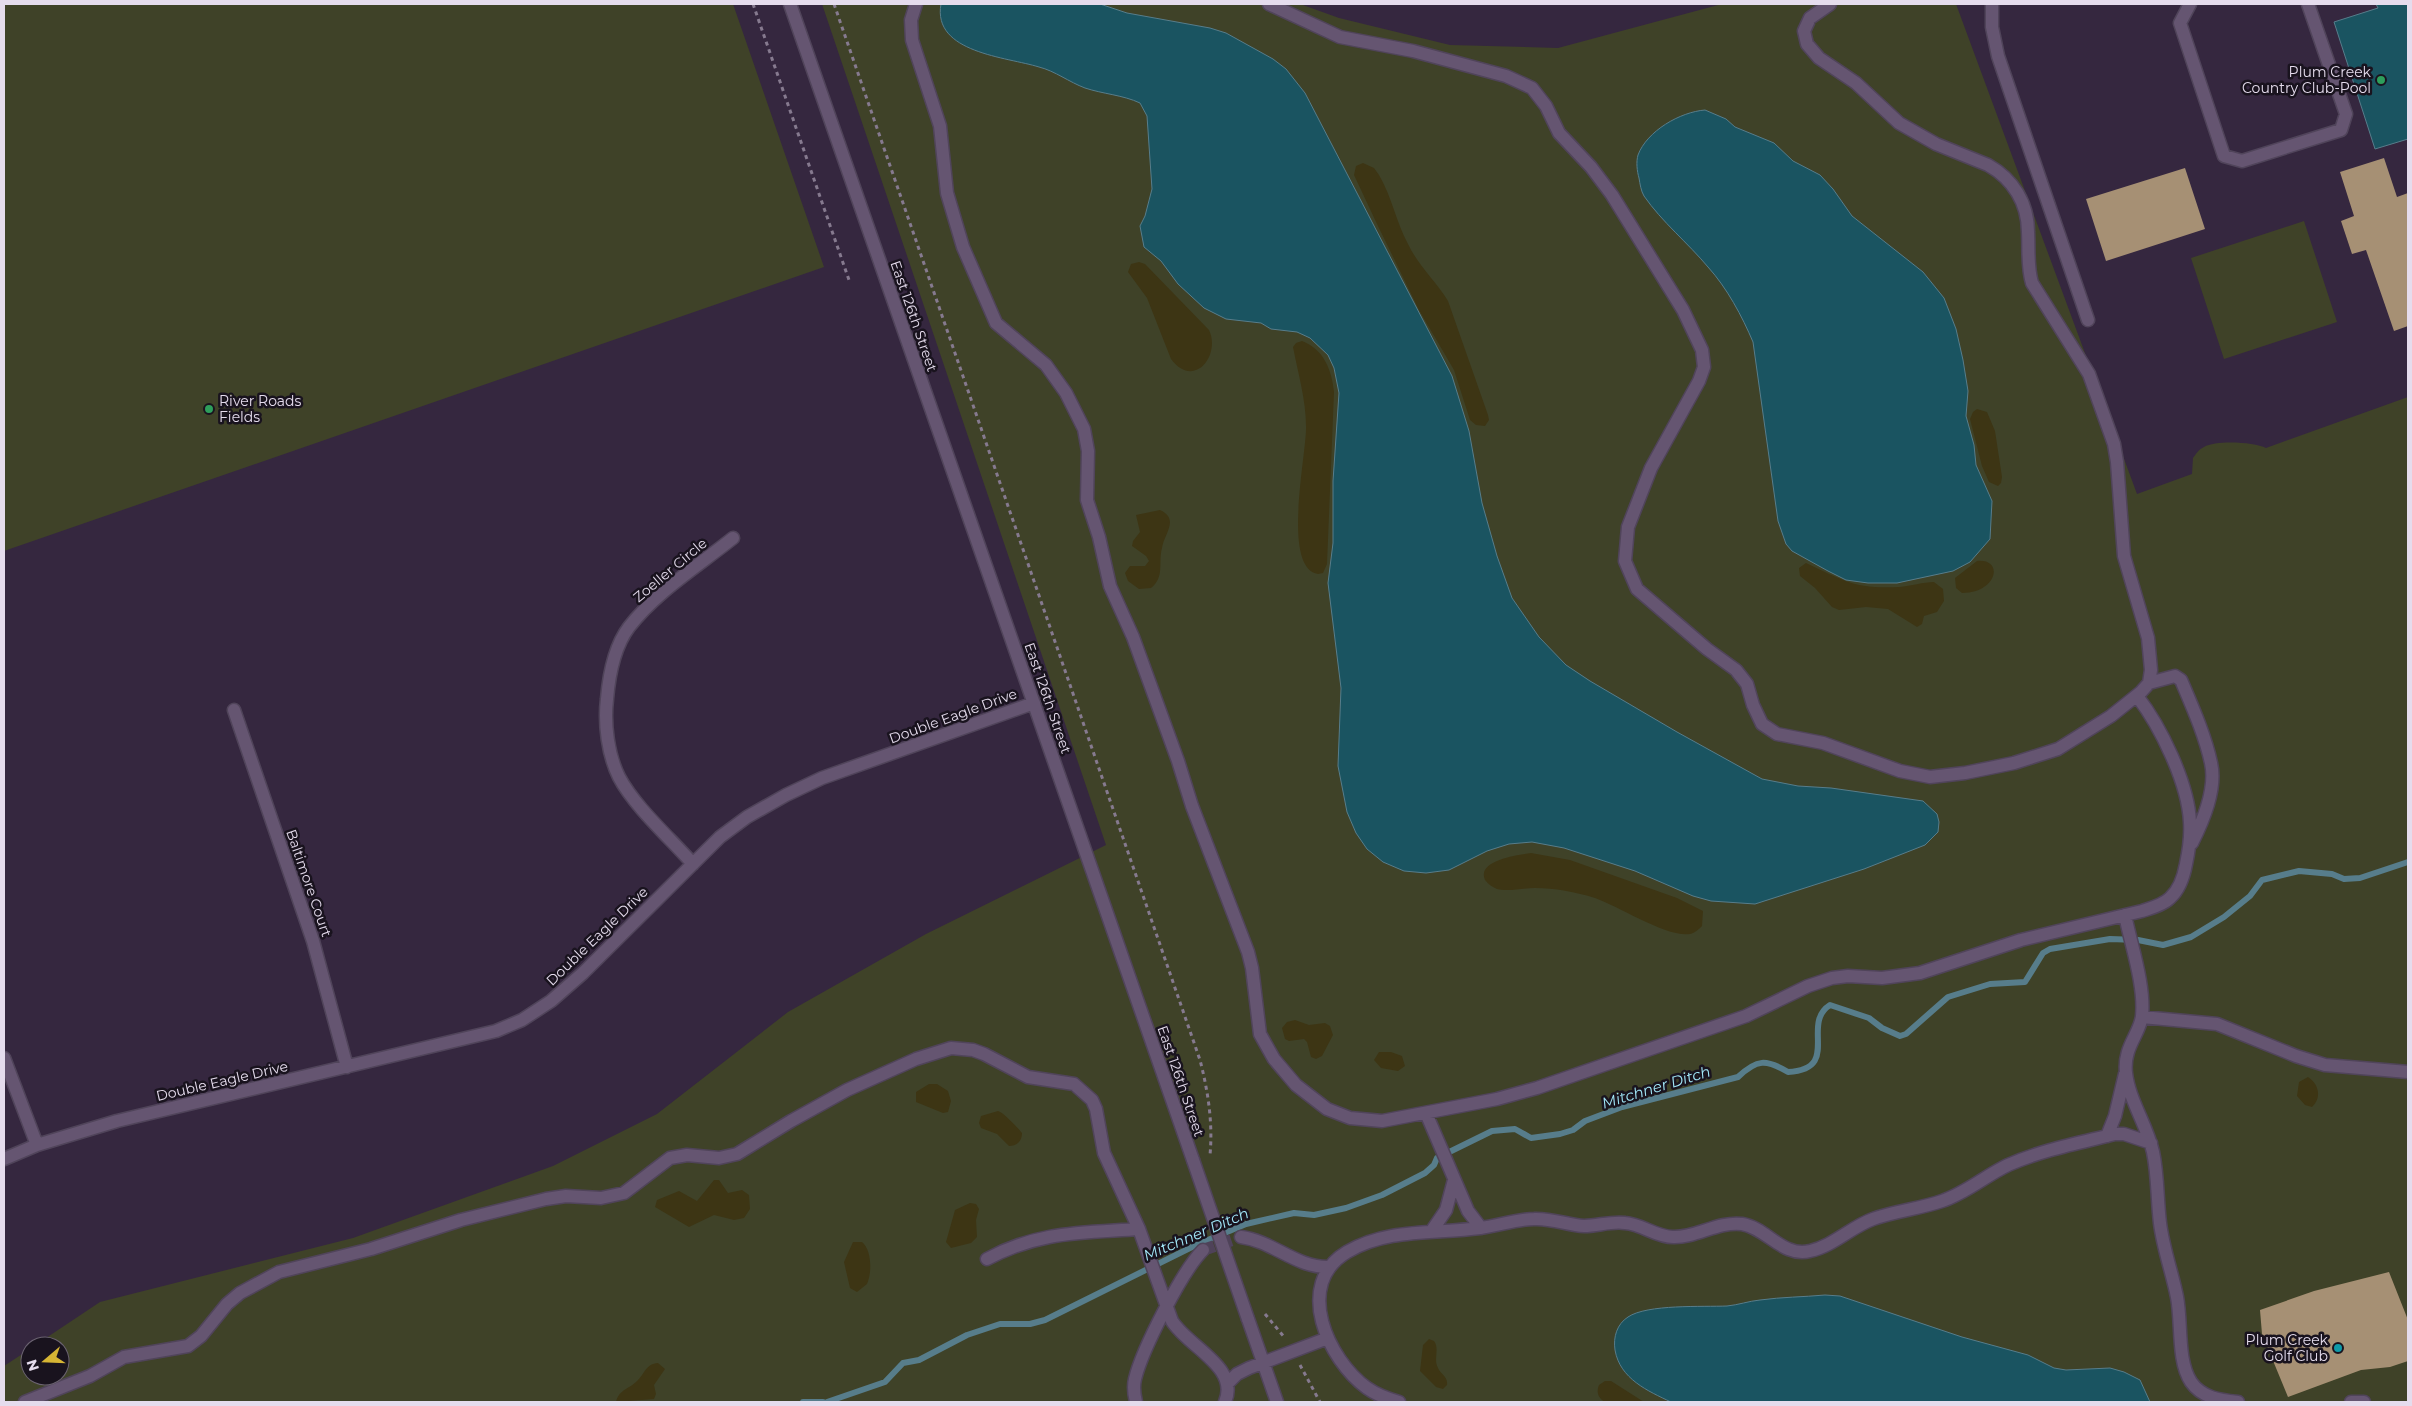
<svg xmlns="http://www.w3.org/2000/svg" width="2412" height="1406" font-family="Montserrat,sans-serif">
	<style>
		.green { fill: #3f4228 }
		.sand { fill: #3d3514 }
		.water { fill: #1a5461; stroke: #577d8b }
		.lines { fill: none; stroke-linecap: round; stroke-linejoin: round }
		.stream { stroke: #577d8b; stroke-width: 6 }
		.building { fill: #a69074 }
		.minor-tunnel { stroke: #4f4259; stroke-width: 12; stroke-dasharray: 12 6; stroke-linecap: butt }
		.minor-casing { stroke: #50445a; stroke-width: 15 }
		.path { stroke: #867a8f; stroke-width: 3; stroke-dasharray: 4 4; stroke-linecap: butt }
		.minor { stroke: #655571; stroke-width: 12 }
		.minor-bridge-casing { stroke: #50445a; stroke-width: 15; stroke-linecap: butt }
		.minor-bridge { stroke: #655571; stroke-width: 12 }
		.leisure-dot { fill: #2e9e5b; stroke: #19131e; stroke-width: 2 }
		.culture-dot { fill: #0f9aa8; stroke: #19131e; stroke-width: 2 }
		.labels { text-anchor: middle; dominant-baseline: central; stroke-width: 5; stroke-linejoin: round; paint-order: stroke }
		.poi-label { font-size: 14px; fill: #e5dced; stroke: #19131e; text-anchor: end }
		.street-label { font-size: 14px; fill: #e5dced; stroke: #19131e }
		.water-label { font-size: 15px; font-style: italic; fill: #a2e8f9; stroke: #19131e }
	</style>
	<rect width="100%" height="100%" fill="#35273f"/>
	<path class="green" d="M4,4H733L824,267L4,551Z
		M822,4H1300L1339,18L1450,45L1558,48L1722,4H1956L2137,494L2192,474L2193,458C2196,454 2199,449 2204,447C2216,440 2254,442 2266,448L2408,397V1402H4V1366L30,1349V1376H60V1346H34L100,1302L353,1238L553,1166L657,1114L788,1012L926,934L1106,845Z
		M2304,221L2337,322L2224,359L2191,258Z"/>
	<path class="sand" d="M1363,163L1374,168L1379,175C1392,197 1396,222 1408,244C1419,267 1436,281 1448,301L1488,415L1489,420L1485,426L1476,425L1470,420L1454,370L1419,310L1377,224L1354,175L1356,166Z
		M1139,262L1145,264L1209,330C1221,355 1194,390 1171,359L1147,298L1128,272L1131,264Z
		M1302,341C1324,349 1332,371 1334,392L1327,564L1323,573L1318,574C1281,568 1307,453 1306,426C1306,400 1298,373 1293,347L1296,343Z
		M1977,409L1987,412L1995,431L2002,477L2001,483L1998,486L1989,482L1982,466L1970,419L1973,412Z
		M1160,510C1180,519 1164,534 1162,548C1158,563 1165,577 1151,588L1139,589L1128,581L1125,573L1130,566H1145L1149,561L1146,556L1132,546L1133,541L1140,532L1136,515Z
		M1977,561C2004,558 1998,593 1962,593L1956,588L1955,578Z
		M1806,563C1845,581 1854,589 1899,587C1911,586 1923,582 1934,582L1943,589L1944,601L1937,612L1924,616L1922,624L1917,627L1888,609L1866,607L1839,610L1832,607L1815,588L1800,576L1799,568Z
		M1531,853L1570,860L1677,898L1703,911L1702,926C1699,929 1695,933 1690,934C1668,938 1618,906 1595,898C1576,892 1554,888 1535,888C1523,888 1508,892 1497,889C1492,887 1488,884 1485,880C1476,860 1519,855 1531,853Z
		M1295,1020L1309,1025L1325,1023L1330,1026L1333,1035L1322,1056L1316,1059L1311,1057L1307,1042L1304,1039L1289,1041L1285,1039L1282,1028L1287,1022Z
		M1379,1052H1391L1402,1056L1405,1066L1398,1071L1381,1068L1374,1060Z
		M2308,1077C2319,1084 2322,1098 2312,1107L2305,1105L2297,1096L2299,1082Z
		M929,1084H937L948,1091L951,1101L948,1112L943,1113L916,1102V1092Z
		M998,1111C1003,1112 1018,1128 1022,1133C1022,1141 1017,1146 1009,1146L997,1134L981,1128L979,1123L981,1116Z
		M714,1180H719L728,1193L742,1190L749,1195L750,1209L744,1218L734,1220L714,1215L689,1227L655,1207L657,1200L679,1191L697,1201Z
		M970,1203L976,1204L979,1209L976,1220L977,1237L971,1243L951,1248L946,1242L955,1210Z
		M853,1242H862C872,1250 872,1273 867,1284L857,1292L850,1288L844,1262Z
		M1429,1339L1434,1341C1440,1349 1433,1359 1438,1368C1441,1375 1448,1376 1447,1385L1443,1389L1436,1387L1420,1371L1423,1345Z
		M658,1363L665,1369L654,1385L656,1394L654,1399L616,1402C619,1389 630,1389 638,1380C645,1373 646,1364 658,1363Z
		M1605,1381H1611L1644,1402H1605C1598,1398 1596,1392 1599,1385Z"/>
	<path class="water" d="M941,4H1100L1127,13L1210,28L1226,33L1273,59L1286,69L1305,93L1452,376L1469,431L1482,503L1497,556L1512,598L1539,637L1566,665L1590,681L1677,732L1762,779L1798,786L1831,788L1923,801L1937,814L1939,822L1938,832L1925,845L1864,869L1755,904L1711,901L1693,896L1635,871L1564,848L1532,842L1509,844L1487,851L1449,870L1426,873L1404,871L1383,862L1367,849L1356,833L1347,812L1338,766L1341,688L1328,583L1333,543V481L1339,393L1334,368L1328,355L1310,338L1297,332L1271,329L1261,323L1226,319L1204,308L1178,284L1161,261L1144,247L1140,226L1145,216L1152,189L1147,116L1140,103C1123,95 1103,94 1085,88C1069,82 1055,71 1039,67C1007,57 932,53 941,4Z
		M2376,4H2408V139L2375,149L2334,22L2378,8Z
		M1705,110L1726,119L1735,127L1774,143L1793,161L1820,175L1833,189L1852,216L1923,272L1944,298L1956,329L1963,360L1968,391L1966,416L1974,445L1976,465L1992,501L1990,539L1970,562L1953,571L1897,583H1868L1846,580L1828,571L1792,551L1786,544L1778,521L1753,342C1742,316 1727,288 1708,267C1688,243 1662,222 1644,196C1641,191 1640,184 1639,178C1637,171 1636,162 1638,155C1647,131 1680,112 1705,110Z
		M1825,1295L1840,1296L1962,1337L2028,1355L2054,1368L2066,1370L2110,1368L2124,1372L2140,1380L2150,1402H1671C1648,1391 1620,1379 1615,1350C1613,1337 1617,1324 1628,1317C1647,1304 1703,1307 1727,1306C1738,1305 1749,1301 1760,1300C1782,1297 1803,1297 1825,1295Z"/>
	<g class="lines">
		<path class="stream" d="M803,1402H823
			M827,1402L885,1382L903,1363L919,1360L967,1335L1000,1324H1030L1045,1320L1196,1245L1246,1224L1294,1213L1314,1215L1346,1208L1382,1195L1425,1173L1434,1165L1437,1158L1492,1131L1515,1129L1531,1138L1560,1134L1573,1130L1585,1121L1622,1107L1738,1077C1757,1059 1766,1059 1788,1072C1842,1069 1800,1024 1830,1005L1869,1018L1882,1028L1900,1036L1906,1034L1948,997L1990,984L2025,982L2043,953L2050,949L2110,939L2138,940L2163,945L2191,937L2224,917L2250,896L2262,880L2299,871L2332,874L2344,879L2360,878L2408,862"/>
	</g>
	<path class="building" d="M2384,158L2397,197L2408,193V326L2394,331L2366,250L2352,254L2341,221L2354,216L2340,172Z
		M2185,168L2205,229L2106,261L2086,199Z
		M2389,1272L2408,1320V1361L2390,1367L2361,1370L2288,1397L2262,1334L2260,1310L2314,1291Z"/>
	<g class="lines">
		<path class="minor-tunnel" d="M1203,1250L1241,1237"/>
		<g class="minor-casing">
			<path id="minor" d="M790,4L1193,1160
				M916,4L911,20L912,40L940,126L947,193L963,247L996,323L1046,365L1066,393L1084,429L1088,451L1087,500L1099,537L1110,586L1133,637L1178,761L1192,806L1248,952L1252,968L1260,1034L1274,1059L1296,1085L1327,1109L1350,1118L1382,1121L1497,1099L1537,1088L1746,1016L1808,986L1832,978L1848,976L1882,978L1920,973L2021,940L2142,911C2151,908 2163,905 2170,898C2179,890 2184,875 2186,864C2189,850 2191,836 2190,822C2188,783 2161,727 2137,696
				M1269,4L1340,37L1413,51L1506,76L1532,88L1546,106L1559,133L1591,167L1612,195L1683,310L1702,350L1704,367L1699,381L1651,468L1628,527L1625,561L1637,589L1707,649L1736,670L1747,684L1753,705L1762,724L1777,734L1823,743L1900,771L1930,777L1965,773L2014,763L2058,749L2111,716L2141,692L2149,683L2151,670L2148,638L2124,556L2117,462L2114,444L2089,374L2032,283C2027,266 2029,250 2028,232C2028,203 2013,179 1988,165L1936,144L1899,123L1856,83L1819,58L1807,44L1804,31L1810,18L1830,4
				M1992,4V27L1998,56L2088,320
				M2190,4L2180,23L2224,156L2242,161L2341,130L2346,114L2308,4
				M2149,683L2175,676L2181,680C2192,706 2205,735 2211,763C2217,789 2203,821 2192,843
				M234,710L313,941L347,1067
				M693,864C671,839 634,806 619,777C608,755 604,724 607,699C609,675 614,647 629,627C656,592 698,566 733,538
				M2125,915C2131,945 2145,985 2142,1016C2140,1034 2123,1047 2126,1073C2129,1100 2147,1125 2153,1152C2158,1175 2157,1199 2160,1223C2163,1248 2172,1272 2177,1297C2182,1323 2177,1361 2191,1382C2202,1398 2220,1400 2238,1402
				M2142,1017L2217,1024L2296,1056L2325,1065L2408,1072
				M4,1058L37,1145
				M1426,1113L1468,1211L1481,1228
				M2107,1136L2115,1116L2125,1074
				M4,1159L37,1145L117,1121L496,1031L522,1020L551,1001L583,973L720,837L747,817L786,795L822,778L1034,703
				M1431,1232L1446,1210L1454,1180
				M1241,1237C1273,1241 1296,1268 1329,1267
				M987,1259C1039,1231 1081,1233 1139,1229
				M1248,1319L1277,1402
				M1228,1383L1237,1374L1249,1368L1328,1338
				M25,1402L90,1376L124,1357L188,1346L201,1336L227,1304L240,1293L279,1272L371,1249L461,1220L546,1199L566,1196L601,1198L624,1193L670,1158L687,1155L719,1158L737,1154L791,1121L847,1090L916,1059L951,1048L973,1050L984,1054L1028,1077L1074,1084L1092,1100L1096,1109L1104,1153L1139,1229L1172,1321C1188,1347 1240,1367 1225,1402
				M1136,1402C1134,1394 1133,1387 1135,1379C1142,1350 1182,1271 1203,1250
				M1399,1402C1388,1399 1377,1395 1367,1388C1328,1360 1293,1284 1347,1252C1387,1228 1435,1234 1480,1228C1498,1226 1516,1219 1534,1219C1551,1218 1568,1225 1584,1226C1598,1226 1611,1221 1625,1223C1642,1224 1656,1237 1673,1237C1696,1238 1718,1221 1742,1224C1767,1228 1783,1258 1810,1251C1833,1246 1851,1227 1873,1219C1895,1211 1919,1209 1942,1201C1966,1193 1985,1176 2008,1165C2042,1150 2079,1143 2115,1134H2124L2151,1143
				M2351,1402H2364"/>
		</g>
		<path class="path" d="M753,4L849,280
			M834,4L1200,1060C1208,1091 1213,1123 1210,1155
			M1265,1314L1285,1338
			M1300,1365L1320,1402"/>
		<use href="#minor" class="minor"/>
		<g class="minor-bridge-casing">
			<path id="minor-bridge" d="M1193,1160L1248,1319"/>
		</g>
		<use href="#minor-bridge" class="minor-bridge"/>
	</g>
	<g class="leisure-dot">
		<circle cx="2381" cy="80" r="5"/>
		<circle cx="209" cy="409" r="5"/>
	</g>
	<circle class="culture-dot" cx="2338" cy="1348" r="5"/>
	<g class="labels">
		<g class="poi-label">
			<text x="2371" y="72">Plum Creek<tspan x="2371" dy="16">Country Club-Pool</tspan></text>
			<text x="219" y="401" text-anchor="start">River Roads<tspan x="219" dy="16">Fields</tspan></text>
			<text x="2328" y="1340">Plum Creek<tspan x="2328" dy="16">Golf Club</tspan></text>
		</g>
		<g class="street-label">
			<text transform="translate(914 316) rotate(71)">East 126th Street</text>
			<text transform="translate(670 570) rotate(-40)">Zoeller Circle</text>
			<text transform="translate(1048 698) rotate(71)">East 126th Street</text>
			<text transform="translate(953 716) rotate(-20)">Double Eagle Drive</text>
			<text transform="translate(309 883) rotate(71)">Baltimore Court</text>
			<text transform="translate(597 936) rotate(-44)">Double Eagle Drive</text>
			<text transform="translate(222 1081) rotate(-13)">Double Eagle Drive</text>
			<text transform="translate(1181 1081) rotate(71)">East 126th Street</text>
		</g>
		<g class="water-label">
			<text transform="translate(1656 1087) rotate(-17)">Mitchner Ditch</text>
			<text transform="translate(1196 1234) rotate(-23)">Mitchner Ditch</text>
		</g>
	</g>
	<rect width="2412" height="1406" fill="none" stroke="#e5dced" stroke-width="10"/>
	<g transform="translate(45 1361) rotate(251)"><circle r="24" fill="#19131e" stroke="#6b6371"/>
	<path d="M0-4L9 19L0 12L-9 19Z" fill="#d6b534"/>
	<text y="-8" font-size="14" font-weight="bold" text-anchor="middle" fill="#e5dced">N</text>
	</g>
</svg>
